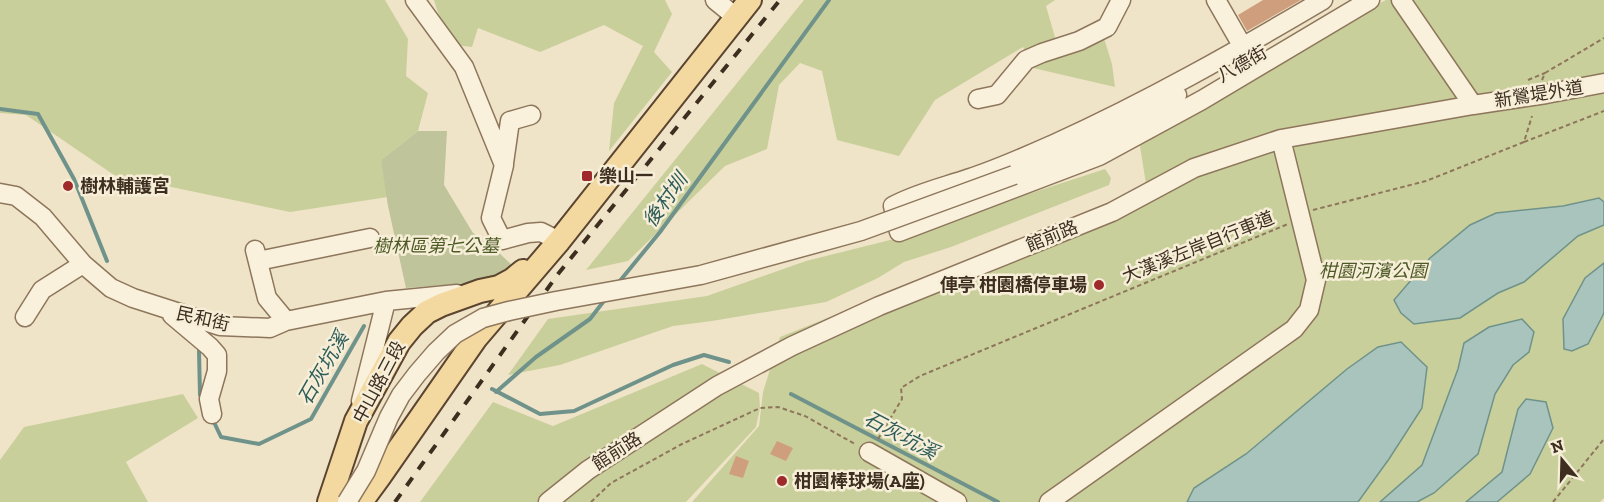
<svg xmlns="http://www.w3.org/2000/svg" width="1604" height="502" font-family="'Zilla Slab','Noto Sans TC',serif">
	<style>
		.green { fill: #c9cf9b }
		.cemetery { fill: #bfc49a }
		.water { fill: #a9c4bc; stroke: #6f938a; stroke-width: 1.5 }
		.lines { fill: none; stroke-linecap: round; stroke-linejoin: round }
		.stream { stroke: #6f938a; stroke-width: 4 }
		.building { fill: #cf9f7d }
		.minor-casing { stroke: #8d765c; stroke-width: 21 }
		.major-casing { stroke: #5b4430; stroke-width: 26 }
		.path { stroke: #8d765c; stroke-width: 2; stroke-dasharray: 4.5 3; stroke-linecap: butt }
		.minor { stroke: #faf1dc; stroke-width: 18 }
		.major { stroke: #f3d9a0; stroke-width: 22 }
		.rail { stroke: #3d2e20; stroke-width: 4; stroke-dasharray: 10 10; stroke-linecap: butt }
		.minor-bridge-casing { stroke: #8d765c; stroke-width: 21; stroke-linecap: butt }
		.minor-bridge { stroke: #faf1dc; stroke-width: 18 }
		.poi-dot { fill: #9e2a2b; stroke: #f7eed8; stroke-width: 2 }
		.labels { text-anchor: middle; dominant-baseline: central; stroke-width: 5; stroke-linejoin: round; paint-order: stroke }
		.street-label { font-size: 18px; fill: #3d2e20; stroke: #f7eed8 }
		.poi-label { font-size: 18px; font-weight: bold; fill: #3d2e20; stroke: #f7eed8; text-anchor: start }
		.park-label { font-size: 18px; font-style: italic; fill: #4d5a26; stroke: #f7eed8 }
		.water-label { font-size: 20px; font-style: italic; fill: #2f5d5a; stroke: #f7eed8 }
	</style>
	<rect width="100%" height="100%" fill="#f0e4c8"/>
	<path class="green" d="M0,0H385L408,39L406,76L428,93L418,131L381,160L388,197L290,212L114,175L26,115L0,113Z
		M434,0H665L672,14L654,52L672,72L609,151L614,103L643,46L604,25L540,52L478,28L472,47L448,44Z
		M804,0H1055L1046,6L1059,51L1089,46L1098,19L1112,64L1115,87L1033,68L1023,47L935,100L899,156L837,140L822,71L800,63L779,85L767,149L725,166L628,261L586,270Z
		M1386,0H1604V498L1600,502H692L759,426L763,392L780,337L1147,190L1139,140L1332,27Z
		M1105,169L1111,178L1109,185L951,247L904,262L878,278L826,302L712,321L673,326L560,365L508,375L548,319L707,296L806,261L926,231L1004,202Z
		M702,364L759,393L760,408L756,427L686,502H420L493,402L553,426Z
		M183,394L198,418L126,462L148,502H0V460L24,427Z"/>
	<path class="cemetery" d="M418,131H447L444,185L473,233L496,250L515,268L482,282L406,288L388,206L381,160Z"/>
	<path class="water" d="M1599,198L1604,202V225L1578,236L1524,282L1498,293L1460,318L1414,324L1401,313L1394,300L1430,258L1470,225L1496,213L1563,206Z
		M1604,263V312L1603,315L1588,344L1572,351L1564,349L1563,319L1585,278Z
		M1522,319L1534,332L1529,352L1513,365L1495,394L1478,454L1434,493L1417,502H1380L1422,465L1458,369L1464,343L1489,327Z
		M1401,342L1427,367L1422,408L1389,459L1358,502H1187L1194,488L1246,454L1347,369L1378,347Z
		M1526,399L1546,402L1553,428L1530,474L1497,502H1466L1502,472L1518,409Z"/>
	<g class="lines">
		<path class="stream" d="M0,109L38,114L74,179L107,261
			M619,282L660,232L829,0
			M199,351L200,395L202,398
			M492,389L540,414L574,411L673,365L704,355L729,362
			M496,392L536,357L590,319L607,297
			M791,394L998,502
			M212,418L221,437L259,444L311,419L364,326"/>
	</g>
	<path class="building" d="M1263,0H1301L1247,31L1238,15Z
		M777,441L793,448L786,461L770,454Z
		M736,456L749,461L743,478L729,474Z"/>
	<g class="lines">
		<g class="minor-casing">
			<path id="minor" d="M415,0L464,67L504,165L491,218L502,240L528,233L541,232L559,241
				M715,0L737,18
				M1216,0L1243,47
				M1323,0C1235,52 1147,102 1054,144C1027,156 998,169 970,178C944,187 917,193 893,206L899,232L1099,156L1202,100L1370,0
				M1401,0L1473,105
				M978,99L997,95L1026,60L1042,53L1079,41L1107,27L1121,0
				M1128,126L1177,95
				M504,163L510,121L531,115
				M1014,175L1110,135L1134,123
				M0,193L16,196L43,217L83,264L111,288L133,298L220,326L270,328L286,321L386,301L457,294
				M255,250L267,298L286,321
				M258,261L370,238
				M172,315L210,347L217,355V371L209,399L212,414
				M25,317L42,290L83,264
				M361,401L386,301
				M869,452L957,502
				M548,502L588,470L717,386L792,346L879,306L1112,212L1194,168L1281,139L1473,105L1546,94L1604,83
				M1049,502L1294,329L1309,310L1316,280L1281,139"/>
		</g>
		<g class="major-casing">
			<path id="major" d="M329,502L356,421L399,342L412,326L427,312L441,305L480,291L499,287L512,280L523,271
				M361,502L380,476L476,338L559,241L750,0"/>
		</g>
		<path class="path" d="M1528,80L1545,73
			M1542,80L1545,73L1604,38
			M1524,142L1604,111
			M1313,210L1426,181L1524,142L1532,116
			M878,439L902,399L901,388L920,376L1288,224
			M591,502L611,483L682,444L760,408L778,407L805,416L855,444
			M1553,502L1604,439"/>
		<use href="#minor" class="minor"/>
		<use href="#major" class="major"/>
		<path class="rail" d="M395,502L558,274L780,0"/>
		<g class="minor-bridge-casing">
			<path id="minor-bridge" d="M347,502L366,471L389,417L401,395L417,374L436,352L455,334L483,318L509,311L556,301L701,275L861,231L1014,175"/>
		</g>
		<use href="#minor-bridge" class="minor-bridge"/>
	</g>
	<g class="poi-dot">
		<rect x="581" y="170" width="12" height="12" rx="3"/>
		<circle cx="68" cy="186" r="6"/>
		<circle cx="1099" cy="285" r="6"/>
		<circle cx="782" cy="481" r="6"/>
	</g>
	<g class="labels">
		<g class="street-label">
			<text transform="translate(1242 64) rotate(-30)">八德街</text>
			<text transform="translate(1539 94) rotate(-9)">新鶯堤外道</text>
			<text transform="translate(1052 236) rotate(-22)">館前路</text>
			<text transform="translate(1198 247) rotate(-22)">大漢溪左岸自行車道</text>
			<text transform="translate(203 319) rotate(13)">民和街</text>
			<text transform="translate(379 382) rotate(-62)">中山路三段</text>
			<text transform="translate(617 451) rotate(-33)">館前路</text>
		</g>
		<g class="poi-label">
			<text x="599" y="176">樂山一</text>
			<text x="80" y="186">樹林輔護宮</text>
			<text x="1087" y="285" text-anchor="end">俥亭 柑園橋停車場</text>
			<text x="794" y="481">柑園棒球場(A座)</text>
		</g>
		<g class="park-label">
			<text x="436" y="246">樹林區第七公墓</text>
			<text x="1373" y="271">柑園河濱公園</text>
		</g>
		<g class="water-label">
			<text transform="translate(665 200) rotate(-54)">後村圳</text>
			<text transform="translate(323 368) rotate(-60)">石灰坑溪</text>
			<text transform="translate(901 435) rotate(28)">石灰坑溪</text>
		</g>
	</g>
	<g transform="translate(1562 460) rotate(341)" stroke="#f7eed8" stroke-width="4.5" paint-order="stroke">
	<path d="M0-4.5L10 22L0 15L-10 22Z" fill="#3d2e20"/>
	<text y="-9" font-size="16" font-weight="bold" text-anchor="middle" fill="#3d2e20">N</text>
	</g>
</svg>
